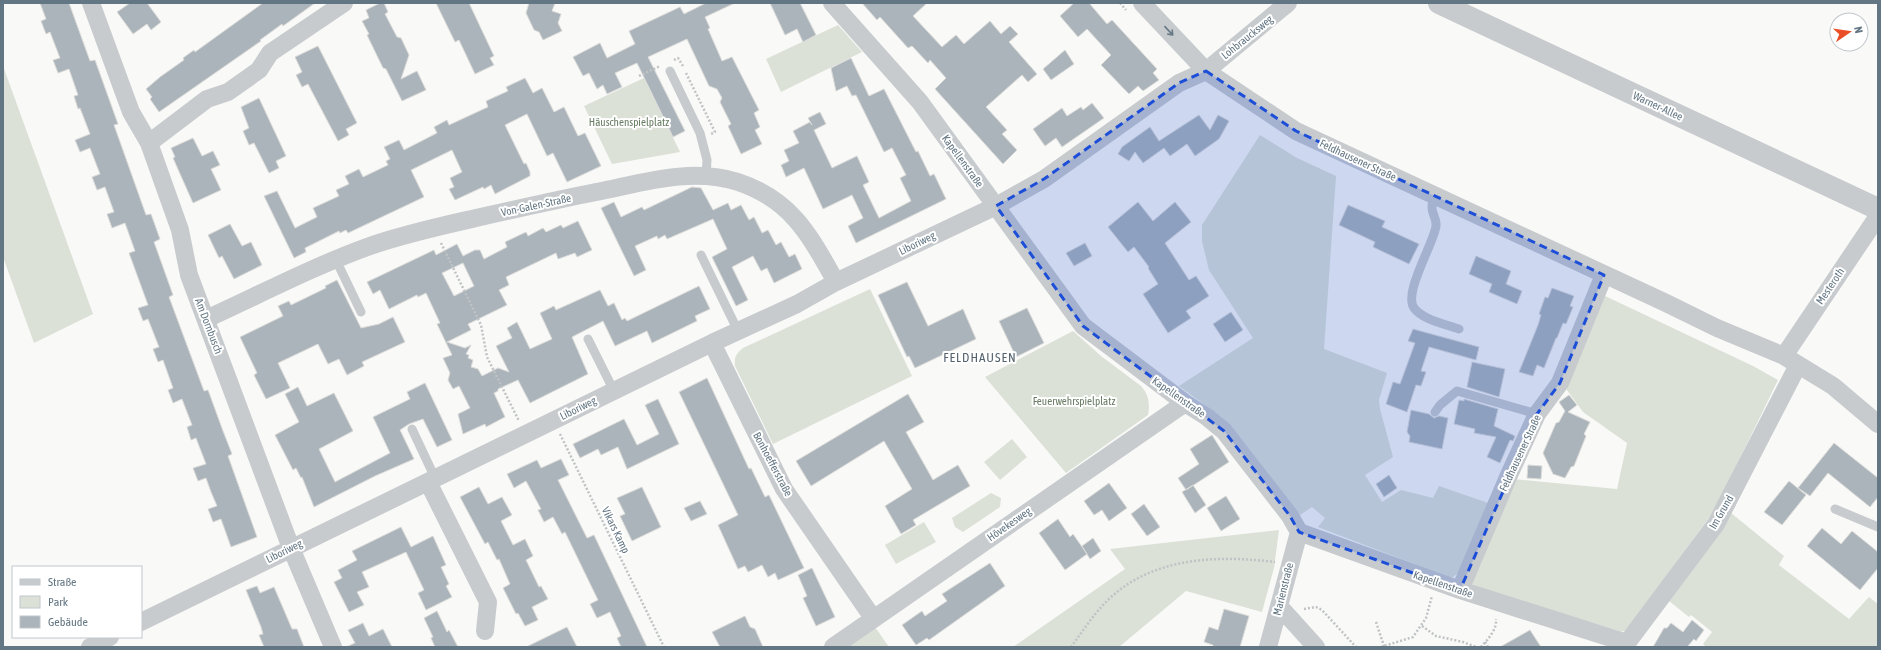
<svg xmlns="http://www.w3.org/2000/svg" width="1881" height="650" font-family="'Asap Condensed',sans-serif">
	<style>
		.green { fill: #dbe1d7 }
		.building { fill: #abb4ba; stroke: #dbdbd9; fill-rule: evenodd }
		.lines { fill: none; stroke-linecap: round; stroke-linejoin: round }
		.path { stroke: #c0c3c5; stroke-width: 2.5; stroke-dasharray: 2 2; stroke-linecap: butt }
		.service { stroke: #c7cbce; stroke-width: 9 }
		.minor { stroke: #c7cbce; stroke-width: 18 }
		.tertiary { stroke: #c7cbce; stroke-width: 22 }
		.oneway { stroke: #687a87 }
		.marked { fill: #1d4ed8; fill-opacity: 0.2; stroke: #1d4ed8; stroke-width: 3; stroke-dasharray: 8 5; stroke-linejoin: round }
		.labels { text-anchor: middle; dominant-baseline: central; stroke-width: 4; stroke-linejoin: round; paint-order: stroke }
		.street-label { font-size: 11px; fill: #637683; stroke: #fff }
		.park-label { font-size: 11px; fill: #677a62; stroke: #fff }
		.quarter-label { font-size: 13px; letter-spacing: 1px; fill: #55636e; stroke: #fff }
	</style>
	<rect width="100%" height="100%" fill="#f9f9f7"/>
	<path class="green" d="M838,25L862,52L781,92L766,59Z
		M3,66L93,314L34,343L3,257Z
		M644,78L680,152L612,164L584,106Z
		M1260,135L1297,158L1336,176L1324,349L1387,373L1379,400L1380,409L1393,457L1365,475L1382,502L1401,490L1433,498L1439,486L1491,504L1459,572L1453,577H1448L1318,527L1325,518L1312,507L1300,515L1236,432L1220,416L1179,386L1253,338L1209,270L1202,241V225Z
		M870,289L912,376L773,444L735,366C734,357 736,354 743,348Z
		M1603,295L1753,366L1778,380L1722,495L1708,519L1627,630L1621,632L1467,584L1513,479L1617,489L1627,443L1583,412L1564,386Z
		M1073,331L1101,356L1141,386C1149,395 1150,404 1148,415L1066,473L985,377Z
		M1012,439L1027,457L1000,480L984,462Z
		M991,493L1001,498L1000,507L963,532L955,527L952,518Z
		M1731,513L1784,556L1779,565L1849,619L1869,597L1878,604V647H1706L1703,644L1712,632L1691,615L1689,617L1669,601Z
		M924,522L936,542L896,564L885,545Z
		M1279,530L1274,568L1262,612L1186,591L1119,647H1013L1125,569L1110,549Z
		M875,627L889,647H846Z"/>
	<path class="building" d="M40,3H69L90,61L95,60L118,124L114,125L146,215L151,214L160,239L154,242L173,295L169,297L204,391L208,390L223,431L232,454L228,456L257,537L231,547L221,519L213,522L208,509L217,506L211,492L206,478L198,481L193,468L206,464L196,438L191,440L187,427L192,425L182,399L173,403L168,390L173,388L163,360L158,362L153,349L159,347L148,319L143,321L138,308L148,305L129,253L135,251L125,223L112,228L107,214L114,212L105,187L97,190L92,177L100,174L90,148L80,152L75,140L90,134L80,108L78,109L74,96L78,95L69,69L58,73L53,60L60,58L50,32L46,34L41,21L46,19Z
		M130,3H147L161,22L151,30L147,24L133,34L117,12Z
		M263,3H315L283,26L282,24L260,40L261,41L159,112L150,99L152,97L146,89L160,77L184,60L183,58L194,50L195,52Z
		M380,3H384L388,12L385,14L397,37L401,38L409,55L401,79L417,71L426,90L402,101L386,69L383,68L367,35L369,34L362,21L369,18L366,10Z
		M436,3H469L494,56L490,58L494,65L475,74L459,40L455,42Z
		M529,3H555L552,11L561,14L558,23L562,31L543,40L539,32L534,30L526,13Z
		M706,3H735L705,17L710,28L708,29L722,61L732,57L759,110L754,113L760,127L755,130L762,144L741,154L728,126L731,124L720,102L722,98L717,89L709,86L687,39L648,57L685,131L673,137L637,63L615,73L622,87L607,94L603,85L597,89L589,73L583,76L573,57L600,43L607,58L635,44L629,31L680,7L684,14Z
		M770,3H800L816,35L803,42L797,29L785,35Z
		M862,3H927L913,16L942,47L956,35L964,44L990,21L1001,34L1010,26L1018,34L1009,42L1037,74L1028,82L1022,75L986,107L1007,130L1002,134L1017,150L1003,164L935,89L946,78L930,60L928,63L912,46L908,48L880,17L877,20Z
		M1074,3H1089L1107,24L1112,20L1157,69L1153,73L1159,80L1143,91L1138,86L1129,94L1101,65L1111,55L1087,29L1078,37L1060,16Z
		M318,46L357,123L346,129L349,135L338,141L308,84L302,87L296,75L302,72L295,57Z
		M1065,50L1074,64L1051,80L1043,69Z
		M851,58L869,96L884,89L916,152L918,151L930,176L934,174L946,199L856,243L848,226L863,218L852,195L823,209L804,168L786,177L781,165L789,161L784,150L799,143L793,131L810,122L812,125L808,118L820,112L826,124L814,130L832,168L857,156L869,182L863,185L879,218L911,201L900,178L906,175L892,148L884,152L856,95L852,96L847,86L836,91L831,68Z
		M525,78L533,93L542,88L554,112L564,107L578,136L585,133L601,166L567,182L553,153L547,156L527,114L505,125L524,164L526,163L530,172V176L495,194L491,185L484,189L483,187L455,200L449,189L454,187L450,178L462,172L452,150L411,170L424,197L348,233L346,230L340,233L339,231L305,248L306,252L294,258L264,196L277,191L295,228L317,217L313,208L339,196L336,190L349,184L345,176L359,169L363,177L388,165L386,161L390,159L384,147L399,140L404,150L437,133L434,127L447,120L449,125L488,107L486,101L508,91L506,87Z
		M259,98L286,156L276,161L279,168L269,173L254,143L249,145L243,131L249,128L241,107Z
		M1092,103L1104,118L1062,147L1056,138L1045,146L1033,129L1062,108L1067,116L1081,107L1083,110Z
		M1199,115L1210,130L1218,115L1229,121L1219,139L1195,156L1187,144L1170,156L1164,148L1143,163L1135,152L1129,161L1118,154L1122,147L1150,127L1159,141Z
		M193,138L202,156L213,151L220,165L211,169L221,190L193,203L173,158L175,157L171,148Z
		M692,187L701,188L713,210L728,203L731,210L741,205L749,220L754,217L762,233L768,230L776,245L781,242L789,257L795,254L802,269L774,283L767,268L761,271L753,256L732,267L748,300L736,306L712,257L727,249L713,219L667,239L665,235L658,239L657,236L635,246L646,270L634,276L601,208L614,202L621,217L642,207L644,210Z
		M1138,202L1153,221L1175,202L1191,222L1165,243L1189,280L1196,276L1209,296L1186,311L1191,318L1168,333L1143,294L1158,284L1148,268L1149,267L1134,247L1128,252L1108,227Z
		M1348,205L1385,221L1382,227L1419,244L1409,264L1373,247L1375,242L1339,225Z
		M578,221L592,250L577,257L575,253L558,259L556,253L506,277L509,285L499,290L507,305L468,324L471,330L447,342L465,348L471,345L466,354L469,355L468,358L473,360L471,367L478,369L482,376L498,368L509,372L496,346L512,338L507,328L517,322L530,349L552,339L540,313L554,306L556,310L600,290L608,306L614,303L622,320L625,318L627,321L699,286L710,309L695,316L697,321L652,343L647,331L615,346L603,321L572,337L588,374L530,403L518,380L498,389V391L494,393L505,417L486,427L485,424L463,434L458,414L470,408L459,386L453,389L448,380L450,373L443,358L452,355L437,324L440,323L426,293L418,297L417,295L389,309L380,290L373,294L367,282L434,250L436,255L457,244L463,256L475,250H480L484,259L507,247L505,242L526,232L528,236L543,228L546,232L561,225L563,228ZM463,263L474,286L454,296L442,273Z
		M230,224L242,246L251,242L262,265L234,279L222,256L219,258L208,235Z
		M1085,243L1092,256L1074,266L1066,253Z
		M1476,256L1511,271L1506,284L1522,291L1517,304L1489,292L1492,284L1469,274Z
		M337,280L361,328L379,324L393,317L405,342L362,362L364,366L347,375L339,359L328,364L318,344L278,363L290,388L266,399L254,375L257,373L240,337L283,316L278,306L289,301L291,305L326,288L325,286Z
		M907,282L928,326L963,309L976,339L915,368L909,356L907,357L878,295Z
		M1552,288L1574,296L1570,306L1573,307L1566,324L1563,323L1557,338H1556L1544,368L1537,365L1533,376L1519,372L1538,325L1541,315L1539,314L1545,297L1548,298Z
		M1027,308L1044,343L1016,357L999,321Z
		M1231,312L1243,330L1225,342L1213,324Z
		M1413,329L1479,347L1476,360L1429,347L1421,371L1426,372L1421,386L1416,385L1407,412L1386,404L1393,382L1400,384L1415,343L1408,341Z
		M1472,362L1505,369L1499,397L1467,387Z
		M707,378L749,469L751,468L765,497L769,495L804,568L787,576L778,580L775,573L768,577L762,565L748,572L745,566L738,569L718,525L738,515L679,392Z
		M425,383L452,440L437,447L423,419L409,424L400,430L414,459L375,476L314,507L302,477L301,478L296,468L293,470L275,435L299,422L285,394L298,387L307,406L334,393L353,431L319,449L335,482L390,453L373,417L410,399L407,392Z
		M908,394L924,422L906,432L933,480L958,465L970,486L913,520L916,525L901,534L885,506L912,489L884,441L811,486L796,461Z
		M1569,395L1577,405L1568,412L1590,422L1584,434L1586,436L1574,466L1571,467L1565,478L1553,474L1543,453L1556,423L1559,422L1565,411L1559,402Z
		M658,399L679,444L627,469L618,447L601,455L598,449L580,458L573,444L624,419L637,445L659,434L645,405Z
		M1464,399L1498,409L1494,426L1515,436L1513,441L1510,440L1500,463L1487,457L1496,437L1474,433L1475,429L1454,424L1459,400L1464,401Z
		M1411,410L1429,414L1434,418L1439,416L1448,418L1442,449L1409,442L1410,436L1407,432Z
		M1212,435L1229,462L1186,490L1178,478L1199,464L1190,449Z
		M1834,443L1878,478V497L1870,507L1828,473L1810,496L1798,488Z
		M561,459L569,475L558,480L587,538L594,535L647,647H621L617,638L621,636L610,612L597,618L590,604L598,600L565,532L562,534L553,517L544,522L538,510L541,509L526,481L514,488L507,474L537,460L541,468Z
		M1528,465L1542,466L1541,479L1527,478Z
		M1389,475L1397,488L1384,497L1376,484Z
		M1789,481L1806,495L1782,525L1764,512Z
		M1109,483L1127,508L1109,521L1102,510L1094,515L1084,501Z
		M1193,485L1206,505L1195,513L1182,492Z
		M479,487L488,504L502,497L512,515L501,521L513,545L525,539L533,556L526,560L539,587L541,586L548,599L532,607L538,620L525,626L518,613L516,614L503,588L510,584L499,559L497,560L488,542L485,544L460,497Z
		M642,487L661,527L632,541L620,516L625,514L617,498Z
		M1226,496L1240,519L1221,531L1207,508Z
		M700,501L707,514L691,521L684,508Z
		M1144,504L1160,527L1147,536L1131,514Z
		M1058,519L1070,537L1073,534L1087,554L1065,570L1039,533Z
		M401,527L411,547L433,536L446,565L441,567L449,584L446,586L452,597L426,610L418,593L424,590L406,552L362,572L369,587L357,592L364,605L349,612L334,582L342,578L338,570L357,560L352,551Z
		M1822,528L1841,544L1852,531L1878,552V568L1860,590L1807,546Z
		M1093,538L1101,551L1090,559L1082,546Z
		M990,563L1005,586L929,640L927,638L916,645L902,625L922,611L925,616L947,601L942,594Z
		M812,568L835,617L816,626L803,598L807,596L798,575Z
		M257,586L260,593L274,587L292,629H297L304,647H264L259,635L263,634L261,627L246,590Z
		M1224,609L1249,616L1240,647H1213V645L1204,642L1209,627L1218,630Z
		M437,611L447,632L449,630L458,647H435L431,638L433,637L424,618Z
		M745,616L750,627L755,629L763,647H720L712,632Z
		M1692,620L1704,630L1696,641L1694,639L1687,647H1653L1664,628H1667L1671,623L1683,632Z
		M363,623L369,636L383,629L392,647H346L355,643L348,630Z
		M567,627L577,647H526Z
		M1530,630L1541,647H1500Z"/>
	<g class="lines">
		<path class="path" d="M1120,3L1126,10
			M674,60L678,58L683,66
			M686,73L715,132L711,134
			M639,76L660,66
			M441,243L481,325L487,357L519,421
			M560,434L664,647
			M1304,609L1316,607L1322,610L1356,647
			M1376,622L1384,646
			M1422,626L1436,636L1463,642L1476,647
			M1485,642L1488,647
			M1071,647C1083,631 1094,613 1109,599C1153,557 1217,555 1275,562
			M1381,647L1413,637L1426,618L1432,596
			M1481,647C1488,639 1497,630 1496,619"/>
		<path class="service" d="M670,71L700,133L707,160L706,176
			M1434,196C1433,200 1432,204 1432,208C1432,214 1437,219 1436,226C1434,243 1403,293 1414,308C1423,320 1445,324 1459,329
			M701,255L738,331
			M336,260L361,312
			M588,339L614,391
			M1435,412L1440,405L1457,391L1537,414
			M412,429L435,478
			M1835,509L1878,527"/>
		<path class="minor" d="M91,3L131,112L149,143L180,230L189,275L291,548L333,647
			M832,3L920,102L1083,326L1185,403L1207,417L1224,431L1290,516L1299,532L1460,590L1627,643
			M1142,3L1206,71L1296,131L1664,302L1717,328L1784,356L1833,386L1878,424
			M149,143L207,99L228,92L259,70L270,53L344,3
			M206,319C261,294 314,266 370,246C404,234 441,226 476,218C516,209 556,200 596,192C642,183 691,167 738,182C792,200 810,236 836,282
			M712,343L784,489L873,618
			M1784,356L1878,216
			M428,482L488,602L485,631
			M1460,590L1509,475L1537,414L1560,383L1604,275
			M1279,606L1316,647
			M141,622L712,343L797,304L836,282L996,206L1044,179L1179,83L1206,71L1288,3
			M90,647L110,637
			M833,647L1185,403
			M1268,647L1299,532
			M1624,647L1716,524L1798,365"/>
		<path class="tertiary" d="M1439,3L1878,209"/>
	</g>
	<defs><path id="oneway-shaft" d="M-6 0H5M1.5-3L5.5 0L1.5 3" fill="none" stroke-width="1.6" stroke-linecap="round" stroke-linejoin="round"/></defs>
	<use class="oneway" href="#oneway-shaft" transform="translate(1169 31) rotate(47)"/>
	<path class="marked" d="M1206,71L1296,131L1604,275L1560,383L1537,414L1460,590L1299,532L1290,516L1224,431L1083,326L996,206L1044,179L1179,83Z"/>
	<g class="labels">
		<g class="street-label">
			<text transform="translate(1247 37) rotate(-39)">Lohbraucksweg</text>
			<text transform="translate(1658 106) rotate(25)">Warner-Allee</text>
			<text transform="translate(1358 160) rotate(25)">Feldhausener Straße</text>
			<text transform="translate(963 161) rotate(54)">Kapellenstraße</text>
			<text transform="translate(536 205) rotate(-12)">Von-Galen-Straße</text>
			<text transform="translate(917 243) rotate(-26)">Liboriweg</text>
			<text transform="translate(1830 286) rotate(-56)">Mesteroth</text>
			<text transform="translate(209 326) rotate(69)">Am Dornbusch</text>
			<text transform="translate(1179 397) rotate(35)">Kapellenstraße</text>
			<text transform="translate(578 408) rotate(-26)">Liboriweg</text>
			<text transform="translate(1520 453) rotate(-65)">Feldhausener Straße</text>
			<text transform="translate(773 464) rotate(62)">Bonhoefferstraße</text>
			<text transform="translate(1721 512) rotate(-60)">Im Grund</text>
			<text transform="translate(1009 524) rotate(-35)">Hövekesweg</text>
			<text transform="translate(616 530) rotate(64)">Vikars Kamp</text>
			<text transform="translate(284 551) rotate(-26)">Liboriweg</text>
			<text transform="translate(1443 584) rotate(19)">Kapellenstraße</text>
			<text transform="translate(1283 589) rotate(-76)">Marienstraße</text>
		</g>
		<g class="park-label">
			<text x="629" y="122">Häuschenspielplatz</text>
			<text x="1074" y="401">Feuerwehrspielplatz</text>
		</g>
		<g class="quarter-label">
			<text x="980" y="357">FELDHAUSEN</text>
		</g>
	</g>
	<rect width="1881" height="650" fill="none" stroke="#637683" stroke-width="8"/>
	<rect x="12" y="566" width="130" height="72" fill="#ffffff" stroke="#c1c8cd"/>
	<rect x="20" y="579" width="20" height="6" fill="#c7cbce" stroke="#c1c8cd"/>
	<text x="48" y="586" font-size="12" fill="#637683">Straße</text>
	<rect x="20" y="596" width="20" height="12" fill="#dbe1d7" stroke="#c1c8cd"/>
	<text x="48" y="606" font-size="12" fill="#637683">Park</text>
	<rect x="20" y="616" width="20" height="12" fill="#abb4ba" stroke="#c1c8cd"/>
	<text x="48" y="626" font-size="12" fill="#637683">Gebäude</text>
	<g transform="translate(1849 32) rotate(77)"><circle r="19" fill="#ffffff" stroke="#c1c8cd"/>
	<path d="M0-3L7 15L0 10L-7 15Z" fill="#ea4e26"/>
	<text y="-6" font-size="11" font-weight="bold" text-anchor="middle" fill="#637683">N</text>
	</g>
</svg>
